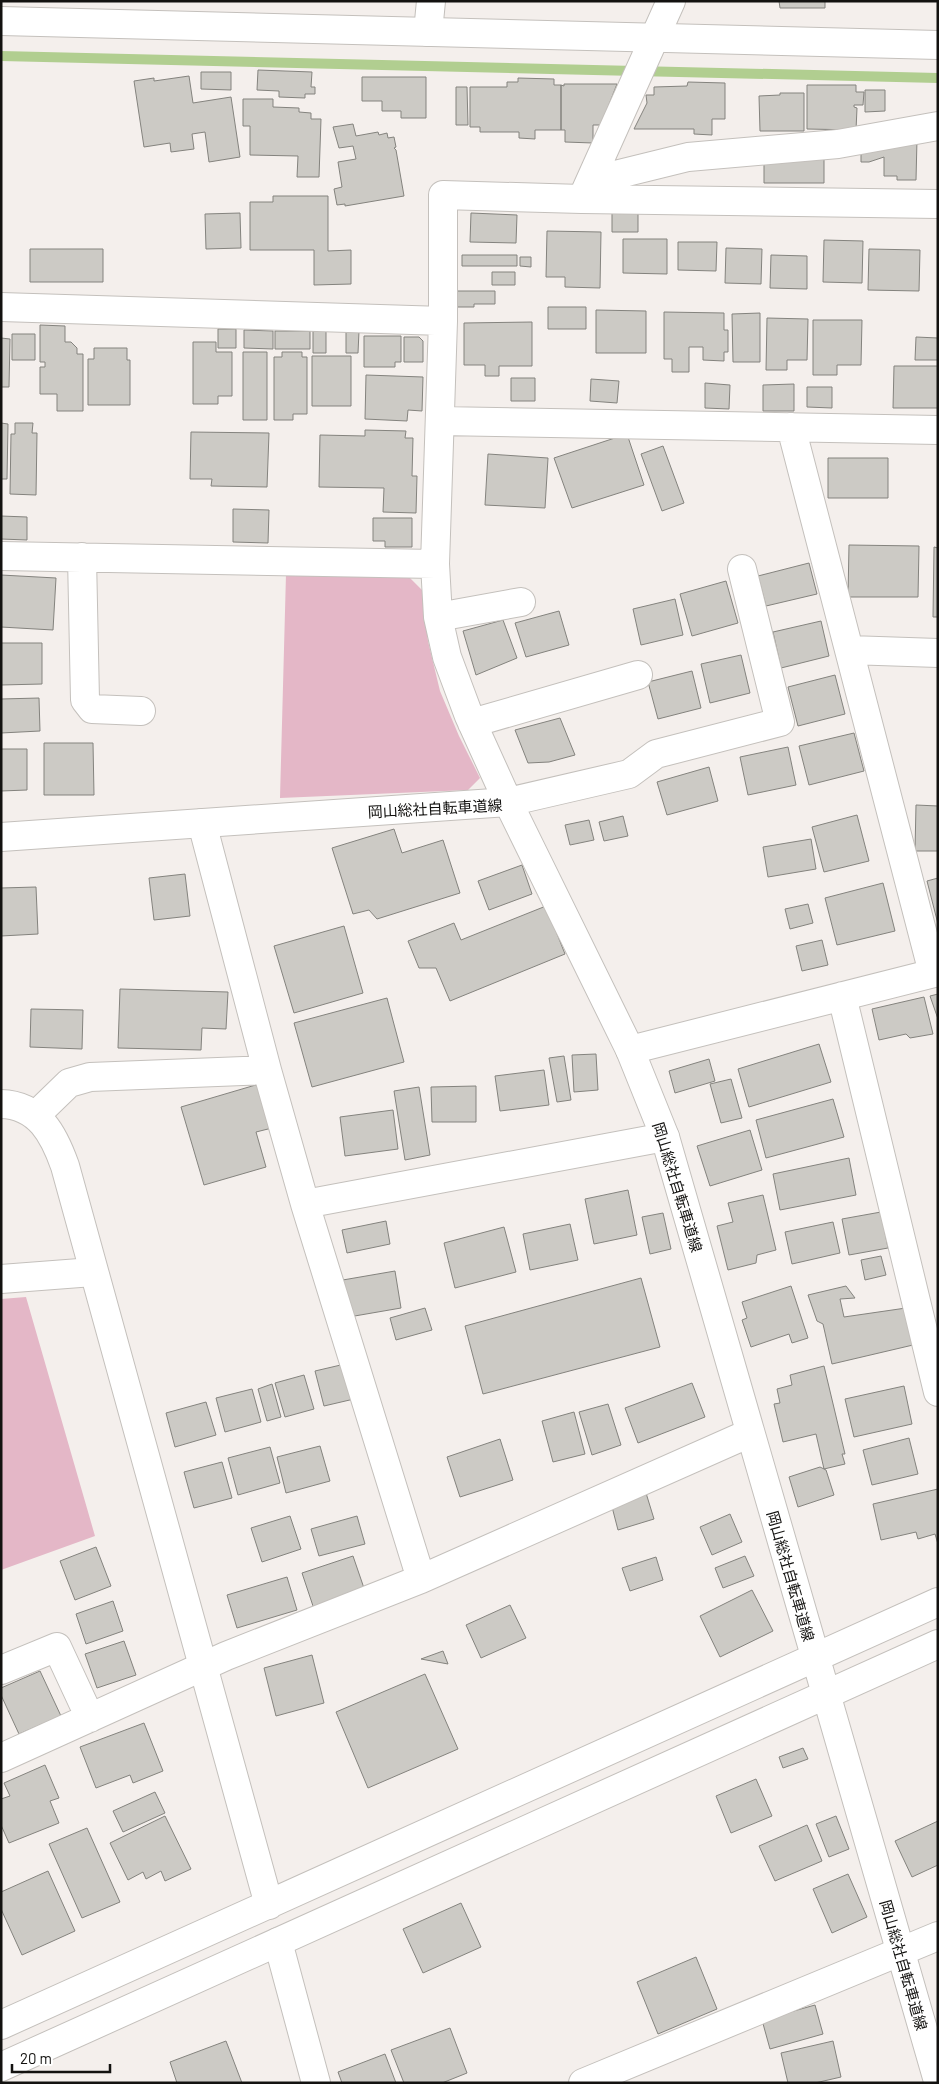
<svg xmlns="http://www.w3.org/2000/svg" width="939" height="2084" font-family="Barlow,'Noto Sans JP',sans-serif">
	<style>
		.green { fill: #e4b7c7 }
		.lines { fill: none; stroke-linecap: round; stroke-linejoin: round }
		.stream { stroke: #b1ce90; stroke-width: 10 }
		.building { fill: #cccac5; stroke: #84837e }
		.street-casing { stroke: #c4c0bc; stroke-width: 30 }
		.secondary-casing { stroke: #c4c0bc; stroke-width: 30 }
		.street { stroke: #fff; stroke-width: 28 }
		.secondary { stroke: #fff; stroke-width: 28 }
		.labels { text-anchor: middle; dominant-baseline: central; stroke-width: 4.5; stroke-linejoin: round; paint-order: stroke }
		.street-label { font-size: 15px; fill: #131210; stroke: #fff }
	</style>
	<rect width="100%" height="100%" fill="#f4efec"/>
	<path class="green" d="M286,574L408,576L422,590L428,641L440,691L459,736L480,778L468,790L280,798Z
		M26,1297L95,1536L1,1570V1299Z"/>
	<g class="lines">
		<path class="stream" d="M1,56L938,78"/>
	</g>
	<path class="building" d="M779,1H825V8H780Z
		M258,70L312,72L311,87H315V94H305V98L279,97V91L257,90Z
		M201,72H231V90L201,89Z
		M189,76L193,103L231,97L240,157L209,162L205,132L192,134L194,149L171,152L170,143L144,147L134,81L154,78V81Z
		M362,77H426V118H401V111H382V101H362Z
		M518,78L554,79V85H561V130H535V139L519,138V132H480V127H470V87H507V82H518Z
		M688,82L725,83V119H712V135L694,134V129H634L647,103L646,95H654V87L687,86Z
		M564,84H617L601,125H593V143L565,142V130H561V85L564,86Z
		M807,85H856V92H864L863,105H854V107L857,108L856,130L807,129Z
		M456,87H467L468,125H456Z
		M865,90H885V111L865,112Z
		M780,93H804V131H760L759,96L780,95Z
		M243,99H273V107L299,108V112L311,113V119H321L319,177H297L298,156L250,155V126H243Z
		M353,124L356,136L378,132L379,135L387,133L388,138L394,137L396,147L394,148L396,150L404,196L345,206V204L337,205L334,189L342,187L338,162L356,159L353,146L339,148L333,127Z
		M917,139L916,180H897V176H884V157L869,162H861V149Z
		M824,156V183H764V158Z
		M273,196H328V251L351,250V284L314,285V250H250V202H273Z
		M612,211H638V232H612Z
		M240,213L241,248L206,249L205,214Z
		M471,213L517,215L516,243L470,242Z
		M547,231L601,232L600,288L565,287V277H546Z
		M623,239H667V274L623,273Z
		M824,240L863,241L862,283L823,282Z
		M678,242H717L716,271L678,270Z
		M726,248L762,249L761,284L725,283Z
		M30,249H103V282H30Z
		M869,249L920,250L919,291L868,290Z
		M462,255H517V266H462Z
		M771,255L807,256V289L770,288Z
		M520,257H531V267L520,266Z
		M492,272H515V285H492Z
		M457,291H495V304H474V307H457Z
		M548,307H586V329H548Z
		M596,310L646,311V353H596Z
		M664,312L724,313V330H728V352H724V361L703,360V347H689V372H672V359H664Z
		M760,313V362H733L732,314Z
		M767,318L808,319L807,360H787V370H766Z
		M813,320H862L861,365H837V375H813Z
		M532,322V366H499V376H485V365H464V323Z
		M40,325L65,326V342H71L77,348V354H83V411H57V394H40V367H45V362H40Z
		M218,329H236V348H218Z
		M244,330L273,331V349L244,348Z
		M275,331H310V349H275Z
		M313,331H326V353H313Z
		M346,331H359L358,353H346Z
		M12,334H35V360H12Z
		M364,336H401V362H395V367H364Z
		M404,337H419L423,341V362H404Z
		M916,337L938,338V360H915Z
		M1,338L10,339L9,387H1Z
		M193,342H216V352H232V396H218V404H193Z
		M94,348H127V360H130V405H88V359H94Z
		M243,352H267V420H243Z
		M282,352H302V357H307V414H293V420H274V357H282Z
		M312,356H351V406H312Z
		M894,366H938V408H893Z
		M366,375L423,377L422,411L408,410L407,421L365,419Z
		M511,378H535V401H511Z
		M591,379L619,381L617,403L590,401Z
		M705,383L730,385L729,409L705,408Z
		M794,384V411H763V385Z
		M807,387H832V408L807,407Z
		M1,423L8,424L7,479H1Z
		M15,423H33L32,433H37L36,495L10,494L11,434H15Z
		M365,430L406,431L405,438H413L412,476H417L416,513L383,512L384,488L319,487L320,435L365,436Z
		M191,432L269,433L267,487L211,486L212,479H190Z
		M627,434L644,485L572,508L554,458Z
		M663,446L684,503L662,511L641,454Z
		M488,454L548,458L545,508L485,505Z
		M828,458H888V498H828Z
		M233,509L269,510L268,543L233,542Z
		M1,516L27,517V540L1,539Z
		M373,518H412V547H385V541H373Z
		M849,545L919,546L918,597H848Z
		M934,547L938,548V617H933Z
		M809,563L817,594L766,606L758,576Z
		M1,575L56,578L53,630L1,627Z
		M726,581L738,623L692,636L680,594Z
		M675,599L683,635L641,645L633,609Z
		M559,611L569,645L526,657L515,623Z
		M503,620L517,658L476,675L463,631Z
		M821,621L829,656L781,668L773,632Z
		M1,643H42V684L1,685Z
		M741,655L750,693L710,703L701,664Z
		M692,671L701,708L658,719L648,682Z
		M835,675L845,714L798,726L788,687Z
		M39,698L40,731L1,733V699Z
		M560,718L575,755L549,762L528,763L515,730Z
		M854,733L864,771L809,785L799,746Z
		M44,743H93L94,795H44Z
		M788,747L796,785L748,795L740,757Z
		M1,749H27V790L1,791Z
		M709,767L718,801L667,815L657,782Z
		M916,805L938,806V851H915Z
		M857,815L869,861L824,872L812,827Z
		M623,816L628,836L604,841L599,822Z
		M589,820L594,840L570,845L565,825Z
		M394,829L402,853L443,840L460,893L377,919L369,910L353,914L332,848Z
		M811,839L816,869L768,877L763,847Z
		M522,865L532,894L489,910L478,881Z
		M185,874L190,916L154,920L149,878Z
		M938,878V924L927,881Z
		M883,883L895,931L837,945L825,898Z
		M36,887L38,934L1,936V888Z
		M808,904L813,923L790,929L785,909Z
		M546,906L565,954L450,1001L436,968H419L408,941L454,923L461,940Z
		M344,926L363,993L294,1013L274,946Z
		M822,940L828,965L802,971L796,946Z
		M120,989L228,992L226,1029L202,1028L201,1050L118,1048Z
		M938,994V1019L930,996Z
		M924,997L933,1034L910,1038L906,1034L879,1040L872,1009Z
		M387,998L404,1062L312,1087L294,1023Z
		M31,1009L83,1010L82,1049L30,1047Z
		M819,1044L831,1082L749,1107L738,1069Z
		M596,1054L598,1090L574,1092L572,1055Z
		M564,1056L571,1100L557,1102L549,1058Z
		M709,1059L715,1081L675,1093L669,1071Z
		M544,1070L549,1105L500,1111L495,1076Z
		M731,1079L742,1118L721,1123L710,1084Z
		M259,1084L272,1128L256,1132L266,1167L204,1185L181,1107Z
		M476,1086V1122H432L431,1087Z
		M419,1087L430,1155L405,1160L394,1091Z
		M833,1099L844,1137L766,1158L756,1120Z
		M393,1110L398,1149L345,1156L340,1117Z
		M750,1130L762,1170L710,1186L697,1146Z
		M849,1158L856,1195L780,1210L773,1174Z
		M628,1190L637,1235L594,1244L585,1199Z
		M763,1195L776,1250L757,1255L756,1263L728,1270L717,1226L733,1222L728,1203Z
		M881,1212L888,1248L849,1255L842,1219Z
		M663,1213L671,1249L650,1254L642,1217Z
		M386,1221L390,1244L347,1253L342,1230Z
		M833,1222L840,1253L792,1264L785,1232Z
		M570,1224L578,1260L530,1270L523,1234Z
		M504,1227L516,1272L455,1288L444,1243Z
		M881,1256L886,1275L865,1280L861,1260Z
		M395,1271L401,1308L343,1318L337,1281Z
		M641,1278L660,1347L483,1394L465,1326Z
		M791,1286L808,1338L792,1343L789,1334L751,1347L742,1320L747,1318L742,1302Z
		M846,1286L855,1298L840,1299L844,1317L906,1308L913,1345L832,1364L823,1324L817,1321L808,1295Z
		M425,1308L432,1330L396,1340L390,1318Z
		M345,1364L354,1399L324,1406L315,1371Z
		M824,1366L845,1454H842L845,1464L824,1469L816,1434L783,1442L774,1404L780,1403L777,1389L792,1385L790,1375Z
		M304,1375L314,1409L285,1417L275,1383Z
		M692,1383L705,1417L638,1443L625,1408Z
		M272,1384L281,1417L267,1421L258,1389Z
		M904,1386L912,1424L854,1437L845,1399Z
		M252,1389L261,1422L225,1432L216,1398Z
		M206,1402L216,1435L175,1447L166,1413Z
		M608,1404L621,1445L592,1455L579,1412Z
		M574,1412L585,1454L553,1462L542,1421Z
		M909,1438L918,1474L872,1485L863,1450Z
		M500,1439L513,1480L460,1497L447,1457Z
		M320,1446L330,1481L286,1493L277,1457Z
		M270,1447L280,1483L238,1495L228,1458Z
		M222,1462L232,1498L194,1508L184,1472Z
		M820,1467L826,1470L834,1495L798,1507L789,1477Z
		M938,1489V1544L935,1534L918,1539L916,1532L881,1540L873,1504Z
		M646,1493L654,1519L618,1530L611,1503Z
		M730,1514L742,1542L712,1555L700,1527Z
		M290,1516L301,1549L262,1562L251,1528Z
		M357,1516L365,1544L319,1556L311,1529Z
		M96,1547L111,1586L75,1600L60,1561Z
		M353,1556L366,1594L315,1612L302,1573Z
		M745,1556L754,1576L723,1588L715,1568Z
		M656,1557L663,1580L630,1591L622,1568Z
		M287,1577L297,1610L237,1628L227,1595Z
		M752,1590L773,1631L720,1657L700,1616Z
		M113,1601L123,1631L86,1644L76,1614Z
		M510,1605L526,1638L481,1658L466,1625Z
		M124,1641L136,1675L97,1688L85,1654Z
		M443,1651L448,1664L421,1659Z
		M312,1655L324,1703L276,1716L264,1668Z
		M40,1671L61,1716L19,1734L1,1695V1688Z
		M425,1674L458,1749L368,1788L336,1712Z
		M144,1723L163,1771L133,1783L130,1775L96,1788L80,1747Z
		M803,1748L808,1759L783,1768L779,1757Z
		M45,1765L59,1798L50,1801L59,1823L9,1843L1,1825V1799L10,1796L4,1783Z
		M756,1779L772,1816L731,1833L716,1796Z
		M155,1792L165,1813L123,1832L113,1811Z
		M165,1816L191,1869L165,1881L161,1871L146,1879L143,1872L128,1880L110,1843Z
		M836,1816L849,1849L829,1857L816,1824Z
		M938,1821V1865L912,1877L895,1841Z
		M807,1825L822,1861L775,1881L759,1846Z
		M87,1828L120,1902L82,1918L49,1844Z
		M48,1871L75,1931L22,1955L1,1909V1892Z
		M848,1874L867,1917L832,1933L813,1889Z
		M461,1903L481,1947L423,1973L403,1929Z
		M696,1957L717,2009L658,2034L637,1982Z
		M815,2005L823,2034L770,2049L762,2020Z
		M450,2028L467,2073L442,2083H404L391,2050Z
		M226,2041L242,2083H177L170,2062Z
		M833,2041L841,2077L815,2083H788L781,2053Z
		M385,2054L396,2083H342L338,2072Z"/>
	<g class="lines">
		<g class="street-casing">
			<path id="street" d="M671,1L582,199L443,195V321L435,564L438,617L447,657L469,716L508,802L629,774L656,754L780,722L742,569
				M428,32L431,1
				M583,198L615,175L688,157L838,144L938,126
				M582,199L938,204
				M1,307L443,321
				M440,421L938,430
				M791,427L933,973
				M1,556L435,564
				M82,557L85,700L92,709L141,711
				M438,617L521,602
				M849,650L938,653
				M472,723L638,675
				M202,823L267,1070L305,1204L421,1579
				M842,996L938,1392
				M630,1050L938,972
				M36,1115L69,1083L90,1077L267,1070
				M305,1204L665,1137
				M1,1279L93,1272
				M1,1670L57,1647L90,1718
				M1,1758L226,1656L421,1579L750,1433
				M278,1942L316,2083
				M583,2083L938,1936"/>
		</g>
		<g class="secondary-casing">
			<path id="secondary" d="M1,21L938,45
				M1,837L508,802L630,1050L665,1137L938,2081
				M1,1104C39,1105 54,1135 65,1166L269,1905
				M1,2025L938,1602
				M1,2067L938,1644"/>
		</g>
		<use href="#street" class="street"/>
		<use href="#secondary" class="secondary"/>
	</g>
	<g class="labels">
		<g class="street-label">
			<text transform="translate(435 808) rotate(-3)">岡山総社自転車道線</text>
			<text transform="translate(678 1187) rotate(73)">岡山総社自転車道線</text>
			<text transform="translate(791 1576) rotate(74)">岡山総社自転車道線</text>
			<text transform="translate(904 1965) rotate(74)">岡山総社自転車道線</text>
		</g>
	</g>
	<rect width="939" height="2084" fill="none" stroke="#131210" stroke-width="5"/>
	<path d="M12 2064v8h98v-8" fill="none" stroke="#131210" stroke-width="2.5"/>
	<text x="20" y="2064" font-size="15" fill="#131210" stroke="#ffffff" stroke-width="4" paint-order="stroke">20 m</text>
</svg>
